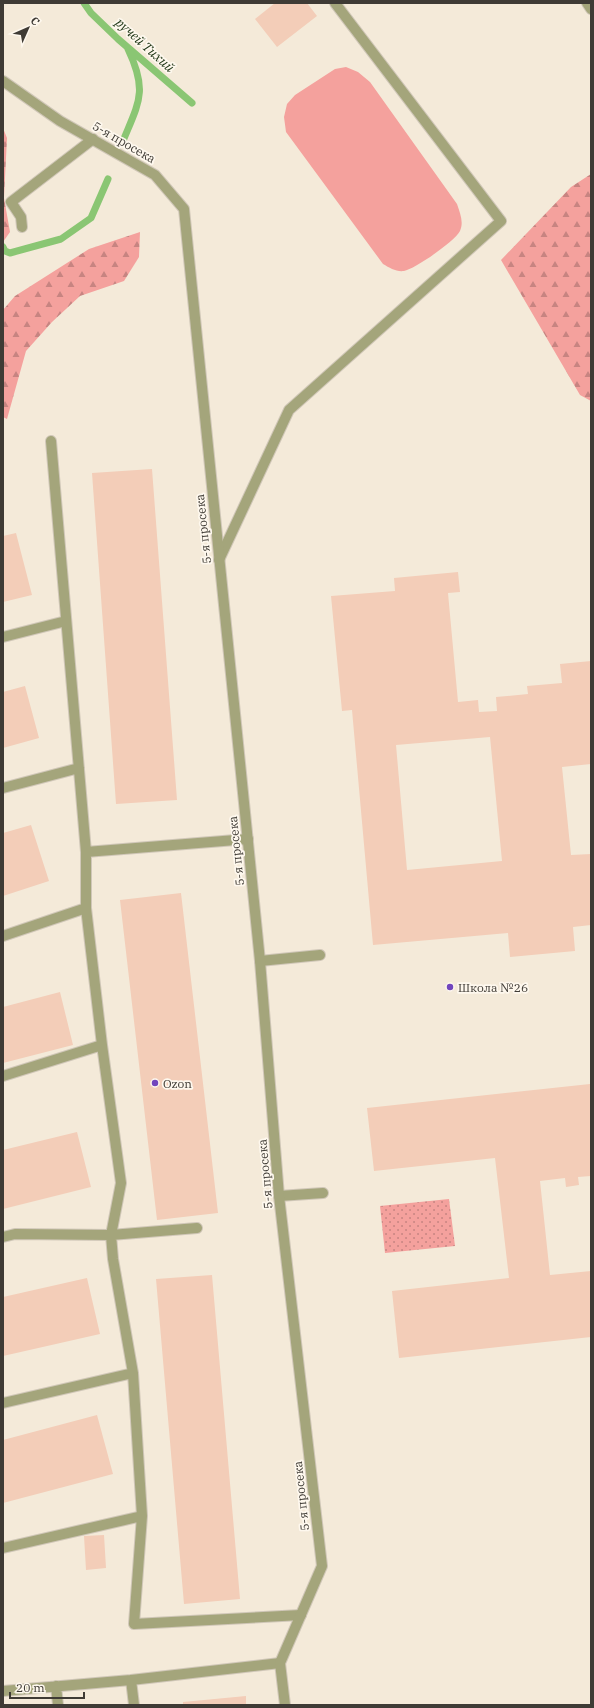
<svg xmlns="http://www.w3.org/2000/svg" width="594" height="1708" font-family="'IBM Plex Serif',serif">
	<style>
		.grass { fill: url(#grass-dots) }
		.forest { fill: url(#forest-firs) }
		.pitch { fill: #f4a19d }
		.lines { fill: none; stroke-linecap: round; stroke-linejoin: round }
		.stream { stroke: #8ac673; stroke-width: 7 }
		.building { fill: #f3cdb8; fill-rule: evenodd }
		.lane-casing { stroke: #d0c7b8; stroke-width: 12 }
		.street-casing { stroke: #d0c7b8; stroke-width: 12 }
		.lane { stroke: #a4a57b; stroke-width: 10 }
		.street { stroke: #a4a57b; stroke-width: 10 }
		.poi-dot { fill: #7145bd; stroke: #fef8ee; stroke-width: 1.5 }
		.labels { text-anchor: middle; dominant-baseline: central; stroke-width: 3.5; stroke-linejoin: round; paint-order: stroke }
		.street-label { font-size: 12px; fill: #3f3b35; stroke: #fef8ee }
		.poi-label { font-size: 12px; fill: #3f3b35; stroke: #fef8ee; text-anchor: start }
		.water-label { font-size: 13px; font-style: italic; fill: #193110; stroke: #fef8ee }
	</style>
	<defs>
		<pattern id="grass-dots" width="8" height="8" patternUnits="userSpaceOnUse"><rect width="8" height="8" fill="#f4a19d"/><path d="M2 2h.1M6 6h.1" fill="none" stroke="#c78481" stroke-width="1.8" stroke-linecap="round"/></pattern>
		<pattern id="forest-firs" width="22" height="20" patternUnits="userSpaceOnUse"><rect width="22" height="20" fill="#f4a19d"/><path d="M5 1l3.5 6h-7zM16 11l3.5 6h-7z" fill="#c78481"/></pattern>
	</defs>
	<rect width="100%" height="100%" fill="#f4ead9"/>
	<path class="grass" d="M449,1199L455,1246L385,1253L380,1206Z"/>
	<path class="forest" d="M3,128L7,138L4,198L10,232L3,242Z
		M591,174V401L580,395L501,260L571,187Z
		M140,232L139,257L124,281L80,296L52,322L26,351L7,419L3,417V310L15,296L89,249Z"/>
	<path class="pitch" d="M346,67L358,72L370,82L457,204C460,213 464,222 460,231C455,241 415,269 404,271C396,272 390,268 383,264L286,132L284,117L287,104L295,95L335,69Z"/>
	<g class="lines">
		<path class="stream" d="M84,3L91,13L118,39L192,103
			M123,141C139,102 148,91 128,49
			M3,247L5,251L10,253L61,239L91,218L108,179"/>
	</g>
	<path class="building" d="M275,3H307L317,16L277,47L255,19Z
		M152,469L177,800L116,804L92,473Z
		M16,533L32,595L3,602V536Z
		M458,572L460,592L448,593L458,702L478,700L479,712L497,711L496,697L528,694L527,686L562,683L560,664L591,661V764L562,767L571,855L591,854V925L573,927L575,951L510,957L508,933L373,945L352,710L342,711L331,596L395,591L394,578ZM490,737L502,861L407,870L396,745Z
		M25,686L39,738L3,748V692Z
		M31,825L49,881L3,896V833Z
		M181,893L218,1213L157,1220L120,900Z
		M60,992L73,1045L3,1063V1007Z
		M590,1084L591,1176L578,1177L579,1185L566,1187L565,1178L540,1181L550,1275L591,1271V1337L399,1358L392,1291L509,1278L495,1158L374,1171L367,1108Z
		M77,1132L91,1187L3,1209V1150Z
		M212,1275L240,1599L184,1604L156,1279Z
		M87,1278L100,1334L3,1356V1297Z
		M97,1415L113,1474L3,1503V1440Z
		M104,1535L106,1568L86,1570L84,1536Z
		M246,1696V1705H183V1702Z"/>
	<g class="lines">
		<g class="lane-casing">
			<path id="lane" d="M22,227L21,217L11,202L93,139
				M51,441L86,852
				M219,560L289,410L501,221L335,3
				M3,637L66,621
				M3,788L79,768
				M86,908V852L248,839
				M3,936L86,908L102,1045L121,1183L111,1235L113,1259L133,1373L142,1516
				M260,961L320,955
				M3,1076L102,1045
				M279,1196L323,1193
				M3,1237L15,1234L111,1235L197,1228
				M3,1403L133,1373
				M3,1548L142,1516L134,1624L301,1615
				M56,1686L58,1705
				M3,1691L131,1680
				M134,1705L131,1680L280,1663"/>
		</g>
		<g class="street-casing">
			<path id="street" d="M587,3L591,9
				M3,81L60,121L155,175L184,209L260,961L279,1196L322,1566L280,1663L285,1705"/>
		</g>
		<use href="#lane" class="lane"/>
		<use href="#street" class="street"/>
	</g>
	<g class="poi-dot">
		<circle cx="450" cy="987" r="4"/>
		<circle cx="155" cy="1083" r="4"/>
	</g>
	<g class="labels">
		<g class="street-label">
			<text transform="translate(124 142) rotate(30)">5-я просека</text>
			<text transform="translate(203 529) rotate(-96)">5-я просека</text>
			<text transform="translate(236 851) rotate(-96)">5-я просека</text>
			<text transform="translate(265 1174) rotate(-95)">5-я просека</text>
			<text transform="translate(301 1496) rotate(-96)">5-я просека</text>
		</g>
		<g class="poi-label">
			<text x="458" y="987">Школа №26</text>
			<text x="163" y="1083">Ozon</text>
		</g>
		<g class="water-label">
			<text transform="translate(145 45) rotate(42)">ручей Тихий</text>
		</g>
	</g>
	<rect width="594" height="1708" fill="none" stroke="#3f3b35" stroke-width="8"/>
	<g transform="translate(28 28) rotate(45)" stroke="#fef8ee" stroke-width="3" paint-order="stroke">
	<path d="M0-3L7 15L0 10L-7 15Z" fill="#3f3b35"/>
	<text y="-6" font-size="11" font-weight="bold" text-anchor="middle" fill="#3f3b35">С</text>
	</g>
	<path d="M10 1692v6h74v-6" fill="none" stroke="#3f3b35" stroke-width="2"/>
	<text x="16" y="1692" font-size="12" fill="#3f3b35" stroke="#fef8ee" stroke-width="3" paint-order="stroke">20 m</text>
</svg>
